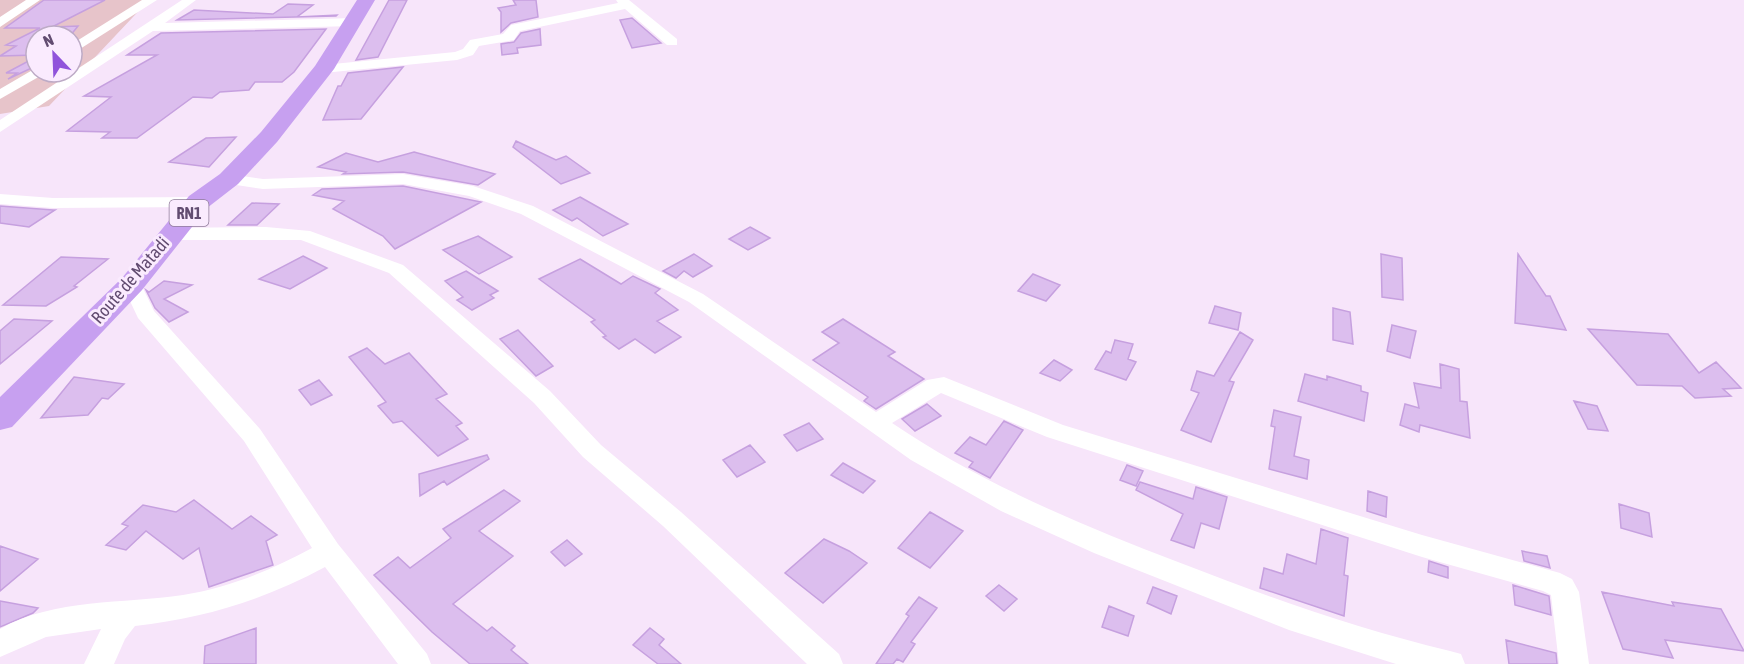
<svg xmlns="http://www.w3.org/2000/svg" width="1744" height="664" font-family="'Asap Condensed',sans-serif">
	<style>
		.green { fill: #e7c4ca; fill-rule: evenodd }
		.building { fill: #dcbeee; stroke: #c6a0df; stroke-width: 1.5 }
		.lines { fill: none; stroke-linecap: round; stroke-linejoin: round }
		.minor { fill: #fff; fill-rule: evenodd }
		.highway { fill: #c7a0f0; fill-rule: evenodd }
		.labels { text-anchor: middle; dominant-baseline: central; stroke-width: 6; stroke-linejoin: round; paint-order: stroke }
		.shield { fill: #faebfe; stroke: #907c9b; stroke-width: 1.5 }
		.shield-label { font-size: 16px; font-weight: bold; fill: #624c71 }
		.street-label { font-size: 18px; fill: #624c71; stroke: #faebfe }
	</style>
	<rect width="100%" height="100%" fill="#f7e5fa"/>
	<path class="green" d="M0,0H149L49,106L0,114ZM36,36H72V72H36Z"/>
	<path class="building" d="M44,0H105L52,27L78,26L70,36H36V55L0,56L16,46L6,45L40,28H5Z
		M389,0H407L378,57L356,60Z
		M513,0H536L538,17L511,23L501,32V12L498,8L516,5Z
		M288,4L313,5L297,17L337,15L336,16L177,20L194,10L273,14Z
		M632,18L661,43L632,48L620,20Z
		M326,29L294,72L282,82H255L249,90L220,92L212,98L193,97L137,138H102L110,132L67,131L111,97L84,96L157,55H127L161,33Z
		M540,29L541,45L517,48L518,53L502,55L501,44L514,42L521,33Z
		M36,57V66L8,79L17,73H6Z
		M403,67L361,119L323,120L338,86H341L348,73Z
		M236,137L209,167L169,162L206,138Z
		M516,141L556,160L566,156L590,173L561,184L513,147Z
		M414,152L495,174L478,185L403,172L343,174L346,172L318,167L346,153L378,162Z
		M403,186L481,202L395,249L383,236L333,209L344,201L313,195L322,189Z
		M580,197L628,224L603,236L577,218L572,221L553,210Z
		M252,203L279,204L257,225H228Z
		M0,206L53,210H55L29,227L0,223Z
		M750,227L770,238L748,250L729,239Z
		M478,236L512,257L479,274L443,250Z
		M694,254L712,266L693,277L684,271L676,278L663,271Z
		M1381,254L1402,258L1403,300L1382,297Z
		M1518,254L1546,296H1550L1566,330L1515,323Z
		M303,256L327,268L290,289L259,279Z
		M61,257L108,259L74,286L77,287L46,306L3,305Z
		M580,259L621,284L633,276L660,289L655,293L678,310L657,321L681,337L655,353L635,339L619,349L603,337L606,336L591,322L595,320L539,279Z
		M466,271L498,291L490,295L494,298L472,310L457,300L463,297L445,281Z
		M1033,274L1060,285L1046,301L1018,291Z
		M164,281L192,285L164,299L188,312L169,322L155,308L146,290L149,292Z
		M1215,306L1241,313L1238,330L1209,323Z
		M1333,308L1350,312L1353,344L1333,340Z
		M14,319L52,321L0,364V331Z
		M843,319L895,352L888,356L924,379L876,409L864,401L868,397L813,360L839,343L822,332Z
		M1392,325L1416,331L1410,358L1387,351Z
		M1588,329L1668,334L1699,373L1716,362L1741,388L1723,389L1731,396L1695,398L1682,386L1637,385Z
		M518,330L553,366L536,376L500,339Z
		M1240,332L1253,340L1229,381L1234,382L1211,442L1181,430L1199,393L1191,390L1197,371L1214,376Z
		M1115,340L1133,344L1128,359L1136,362L1126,380L1095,369L1106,351L1111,353Z
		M367,348L385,364L409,353L447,394L436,399L462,423L456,426L468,439L438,456L402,421L393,423L378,406L386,402L349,357Z
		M1054,360L1072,370L1060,381L1040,373Z
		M1440,364L1459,369L1460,401L1467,402L1470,438L1420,425L1419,432L1400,425L1405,404L1419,408L1414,383L1441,388Z
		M1305,374L1327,380V376L1361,386V391L1368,393L1364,421L1298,401Z
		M74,377L124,384L108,399L102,398L88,415L41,418Z
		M319,380L332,395L311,405L299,390Z
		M1574,401L1597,406L1608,431L1588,429Z
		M927,404L941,416L915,431L902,419Z
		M1274,410L1301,417L1294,456L1309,460L1307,479L1269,469L1275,427L1271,426Z
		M1004,421L1023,430L990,478L969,467L973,462L955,453L970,437L986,445Z
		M809,423L823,439L797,451L784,435Z
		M750,445L765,462L737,477L723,460Z
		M487,455L489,459L447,485L444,481L420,496L419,474Z
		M843,463L875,481L863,493L831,475Z
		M1127,465L1143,471L1136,486L1120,480Z
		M1140,482L1193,499L1196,487L1227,497L1219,529L1201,523L1194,548L1171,540L1183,514L1136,490Z
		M504,490L520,501L479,531L513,556L453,604L487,631L492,627L515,646L511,650L528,664H470L432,632L374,575L398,557L410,568L451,538L443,529Z
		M1368,491L1387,497L1386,517L1367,511Z
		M194,500L232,529L251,516L277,535L266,541L273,565L209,587L199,548L183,559L146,531L126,550L106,545L128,526L122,524L143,505L176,512Z
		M1619,504L1649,513L1652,537L1621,528Z
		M930,512L963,531L930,568L898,548Z
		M1321,529L1348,538L1344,575L1348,576L1344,616L1260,588L1264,568L1283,574L1287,554L1316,564Z
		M824,539L849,551L867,563L823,603L785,573Z
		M567,540L582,554L565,566L551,552Z
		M0,546L38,559L0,591Z
		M1522,551L1547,556L1550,568L1524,561Z
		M1429,561L1448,567V578L1428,572Z
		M999,585L1017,599L1004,611L986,596Z
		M1513,585L1549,596L1551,615L1515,605Z
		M1153,587L1177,596L1171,614L1147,603Z
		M1602,592L1674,606L1672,602L1721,609L1744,651L1665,640L1673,658L1623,649Z
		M919,597L937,608L911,642L915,644L903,662L897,659L893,664H876L909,616L906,614Z
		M0,601L38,608L33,613L0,627Z
		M1109,606L1134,616L1128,636L1102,627Z
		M256,628V664H204L205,646Z
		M650,628L664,639L659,645L681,664H658L633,645Z
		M1506,640L1556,653L1557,664H1509Z"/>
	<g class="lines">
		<path class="minor" d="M26,0H40L0,27V17Z
			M142,0H157L72,54V44Z
			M182,0H196L165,23L354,18L360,22L354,26L153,31L0,132V120Z
			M616,0H629L677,39V45H667L625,9L520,31L514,40L479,46L473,55L457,60L323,73L316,69L323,65L455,52L463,49L470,40L503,34L511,25L618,3Z
			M36,68V72H44L42,75L0,99V89Z
			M229,174L263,179L403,174L473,186L533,206L703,294L876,412L927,380L944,377L1063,425L1422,535L1560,573L1572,579L1579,592L1589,664H1559L1551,595L1543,591L1422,557L1047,437L941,393L892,423C981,483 1078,524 1178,562C1268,597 1355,628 1450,651L1461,654L1465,664H1396L1289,630L1094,553L1001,511L911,460L689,302L521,214L469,196L403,184L263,189L223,183L221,179L223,175Z
			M0,194L53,198L198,197L207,202L198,207L53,208L0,204Z
			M266,227L310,231L403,265L550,391L601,445L681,512L839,654L843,664H807L663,526L583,457L534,403L389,273L301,240H169L160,234L169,228Z
			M132,278L139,280L154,311L260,429L338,544L427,654L431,664H398L325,567C264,600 204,618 135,626L125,639L114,664H84L101,629L46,637L0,657V629C54,598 124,604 183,595C229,588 271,570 312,548L244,441L138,318L122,284L125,280Z"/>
		<path class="highway" d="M357,0H375L334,69L277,142L238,184L207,208L142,290L12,427L0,430V397L122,278L189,196L220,174L261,132L315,66Z"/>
	</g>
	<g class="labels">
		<rect class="shield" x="169.5" y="200" width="39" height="26" rx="4.5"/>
		<g class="shield-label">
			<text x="189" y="213">RN1</text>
		</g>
		<g class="street-label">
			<text transform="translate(130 280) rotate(-49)">Route de Matadi</text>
		</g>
	</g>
	<g transform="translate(54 54) rotate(337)"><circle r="28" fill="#faebfe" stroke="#bdabc6" stroke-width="1.5"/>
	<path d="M0-4.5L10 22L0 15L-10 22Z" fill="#9053db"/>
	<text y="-9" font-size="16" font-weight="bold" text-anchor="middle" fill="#624c71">N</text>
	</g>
</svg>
